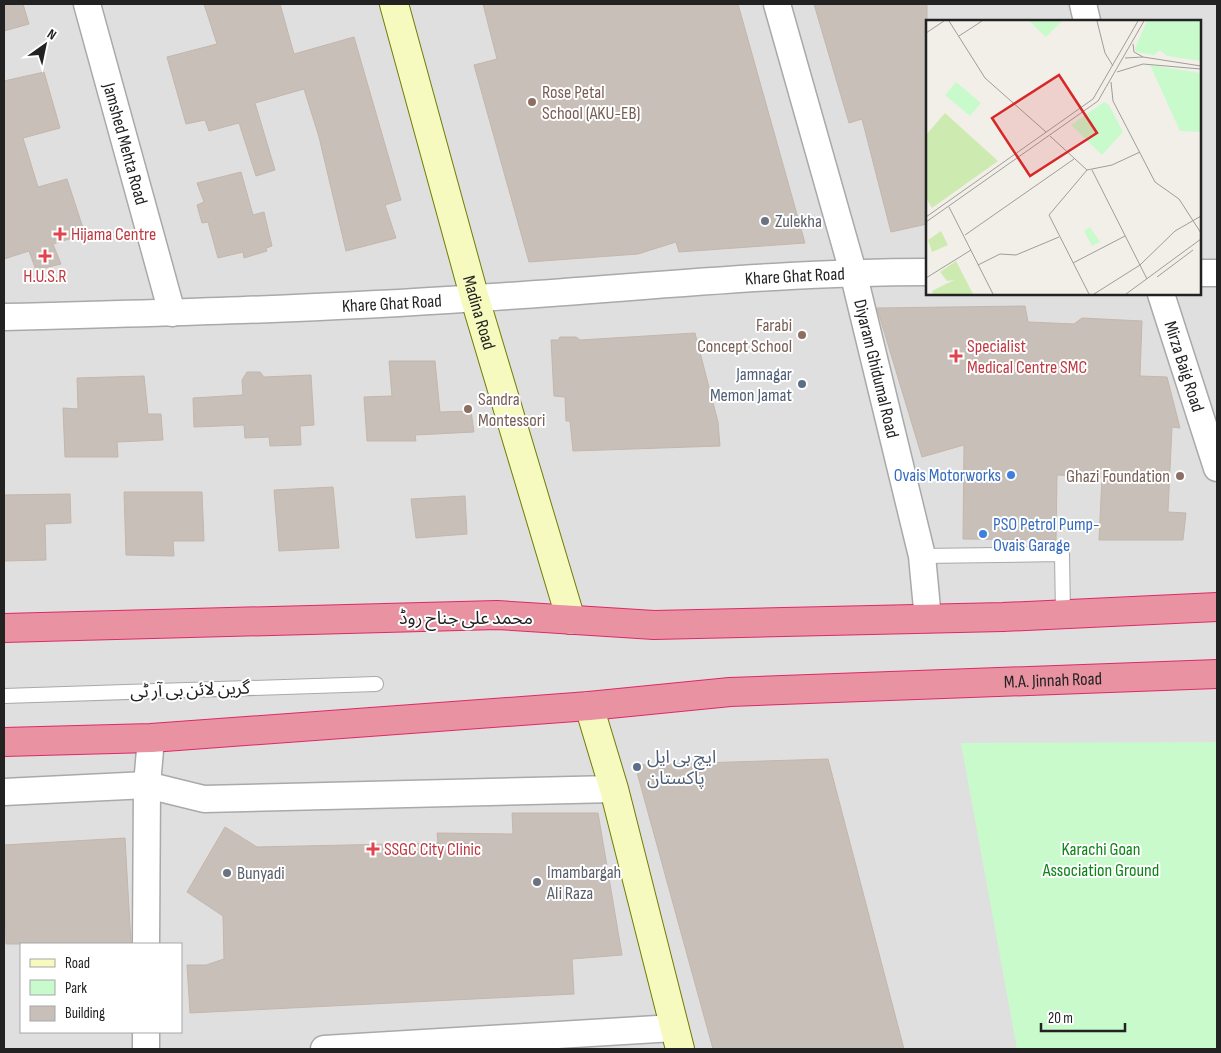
<svg xmlns="http://www.w3.org/2000/svg" width="1221" height="1053" font-family="'Sofia Sans Condensed','Noto Sans Arabic',sans-serif">
	<style>
		.residential { fill: #e0dfdf; fill-rule: evenodd }
		.park { fill: #c8facc }
		.building { fill: #c7bfb8; stroke: #c4b6ab }
		.lines { fill: none; stroke-linecap: round; stroke-linejoin: round }
		.lane-casing { stroke: #a9a9a9; stroke-width: 16 }
		.street-casing { stroke: #a9a9a9; stroke-width: 29 }
		.secondary-casing { stroke: #707d05; stroke-width: 30 }
		.highway-casing { stroke: #dc2a67; stroke-width: 30 }
		.lane { stroke: #fff; stroke-width: 14 }
		.street { stroke: #fff; stroke-width: 26 }
		.secondary { stroke: #f7fabf; stroke-width: 28 }
		.highway { stroke: #e892a2; stroke-width: 28 }
		.education-dot { fill: #8d6e63; stroke: #fff; stroke-width: 2 }
		.worship-dot { fill: #6b7280; stroke: #fff; stroke-width: 2 }
		.health-dot { fill: #e0444e; stroke: #fff; stroke-width: 2 }
		.service-dot { fill: #5c6f8a; stroke: #fff; stroke-width: 2 }
		.shop-dot { fill: #3f7fe0; stroke: #fff; stroke-width: 2 }
		.labels { text-anchor: middle; dominant-baseline: central; stroke-width: 4; stroke-linejoin: round; paint-order: stroke }
		.education-label { font-size: 18px; fill: #785e54; stroke: #fff; text-anchor: start }
		.street-label { font-size: 18px; fill: #222; stroke: #fff }
		.worship-label { font-size: 18px; fill: #5b616d; stroke: #fff; text-anchor: start }
		.health-label { font-size: 18px; fill: #be3a42; stroke: #fff; text-anchor: start }
		.service-label { font-size: 18px; fill: #4e5e75; stroke: #fff; text-anchor: end }
		.shop-label { font-size: 18px; fill: #366cbe; stroke: #fff; text-anchor: end }
		.park-label { font-size: 18px; fill: #0c8416; stroke: #fff }
		.inset-road { fill: none; stroke: #9f9d99; stroke-width: 1 }
		.view { fill: #d62828; fill-opacity: 0.15; stroke: #d62828; stroke-width: 2.5 }
		.inset-edge { fill: none; stroke: #222; stroke-width: 2.5 }
	</style>
	<rect width="100%" height="100%" fill="#f2efe9"/>
	<path class="residential" d="M4,4H1217V1049H4ZM927,21H1200V294H927ZM21,944H181V1032H21Z"/>
	<path class="park" d="M1217,742V1049H1017L961,743Z"/>
	<path class="building" d="M4,4H23L29,24L4,31Z
		M204,4H280L294,54L354,37L401,200L385,205L396,238L346,251L319,137L304,89L255,103L275,170L256,176L239,123L209,131L205,120L186,124L167,57L217,44Z
		M483,4H738L805,243L679,252L676,242L638,254L529,262L474,65L497,59Z
		M814,4H927V224L891,232L862,119L849,123Z
		M44,72L60,128L23,138L38,187L67,179L85,234L53,244L61,264L36,270L29,251L4,259V81Z
		M241,172L253,215L264,212L272,246L266,248L267,251L244,258L243,252L218,258L208,222L202,223L197,205L204,202L197,183Z
		M1025,306L1028,322L1074,324L1082,318L1142,321L1140,376L1167,377L1180,428L1172,427L1168,512L1186,513L1183,540H1099L1102,477L1057,475L1056,540L963,539L964,445L922,457L877,308Z
		M695,333L718,422L720,446L573,451L570,421H566L565,397L554,396L551,340H558L560,337H576L580,340Z
		M389,361H435L440,412L471,411L474,432L415,435L416,441H367L364,397L392,396Z
		M247,372H260L264,377L311,375L314,425L300,426L301,445L270,446L269,437L245,438L244,425L194,427L193,398L243,395L242,380Z
		M144,376L148,414H161L163,440L117,442L118,457H65L63,408L78,409L77,378Z
		M333,487L339,548L279,551L274,490Z
		M124,492H202L204,541H173L174,556L126,555Z
		M70,494L71,523L45,524L46,560L4,561V495Z
		M465,496L467,534L416,538L411,499Z
		M828,759L904,1049H713L635,765Z
		M512,813H598L622,955L572,959L574,994L190,1013L187,965H206L224,959L223,916L187,892L225,827L257,847L438,843L437,833L513,834Z
		M125,838L131,944H6L4,845Z"/>
	<g class="lines">
		<g class="lane-casing">
			<path id="lane" d="M922,556L1062,554L1063,615
				M4,696L376,684"/>
		</g>
		<g class="street-casing">
			<g id="street">
				<path id="s1" d="M87,4L172,313"/>
				<path id="s2" d="M777,4L853,272L922,556L928,619"/>
				<path d="M1083,4L1087,21"/>
				<path d="M1200,273H1217"/>
				<path id="s3" d="M1161,294L1217,468"/>
				<path id="s4" d="M4,317C162,313 320,309 477,298C627,289 777,272 927,272"/>
				<path d="M4,792L147,785L204,799L614,789"/>
				<path d="M146,944L147,785L151,738"/>
				<path d="M146,1049V1032"/>
				<path d="M324,1049L674,1028"/>
			</g>
		</g>
		<g class="secondary-casing">
			<g id="secondary">
				<path id="s5" d="M394,4L475,299L571,620"/>
				<path d="M589,706L614,789L680,1049"/>
			</g>
		</g>
		<g class="highway-casing">
			<g id="highway">
				<path d="M4,628L497,615L654,625L1003,617L1217,607"/>
				<path id="s6" d="M4,742L151,738L589,706L730,692L1217,674"/>
			</g>
		</g>
		<use href="#lane" class="lane"/>
		<use href="#street" class="street"/>
		<use href="#secondary" class="secondary"/>
		<use href="#highway" class="highway"/>
	</g>
	<g class="education-dot">
		<circle cx="532" cy="102" r="5"/>
		<circle cx="802" cy="335" r="5"/>
		<circle cx="468" cy="409" r="5"/>
		<circle cx="1180" cy="476" r="5"/>
	</g>
	<g class="worship-dot">
		<circle cx="765" cy="221" r="5"/>
		<circle cx="227" cy="873" r="5"/>
		<circle cx="537" cy="882" r="5"/>
	</g>
	<g class="health-dot">
		<path d="M57.5 226.5h5v5h5v5h-5v5h-5v-5h-5v-5h5z"/>
		<path d="M42.5 248.5h5v5h5v5h-5v5h-5v-5h-5v-5h5z"/>
		<path d="M953.5 348.5h5v5h5v5h-5v5h-5v-5h-5v-5h5z"/>
		<path d="M370.5 841.5h5v5h5v5h-5v5h-5v-5h-5v-5h5z"/>
	</g>
	<g class="service-dot">
		<circle cx="802" cy="384" r="5"/>
		<circle cx="637" cy="767" r="5"/>
	</g>
	<g class="shop-dot">
		<circle cx="1011" cy="475" r="5"/>
		<circle cx="983" cy="534" r="5"/>
	</g>
	<g class="labels">
		<g class="education-label">
			<text x="542" y="92">Rose Petal<tspan x="542" dy="21">School (AKU-EB)</tspan></text>
			<text x="792" y="325" text-anchor="end">Farabi<tspan x="792" dy="21">Concept School</tspan></text>
			<text x="478" y="399">Sandra<tspan x="478" dy="21">Montessori</tspan></text>
			<text x="1170" y="476" text-anchor="end">Ghazi Foundation</text>
		</g>
		<g class="street-label">
			<text stroke="none"><textPath href="#s1" startOffset="145">Jamshed Mehta Road</textPath></text>
			<text stroke="none"><textPath href="#s4" startOffset="792">Khare Ghat Road</textPath></text>
			<text stroke="none"><textPath href="#s4" startOffset="388">Khare Ghat Road</textPath></text>
			<text stroke="none"><textPath href="#s5" startOffset="320">Madina Road</textPath></text>
			<text stroke="none"><textPath href="#s3" startOffset="76">Mirza Baig Road</textPath></text>
			<text stroke="none"><textPath href="#s2" startOffset="378">Diyaram Ghidumal Road</textPath></text>
			<text x="466" y="618">محمد علی جناح روڈ</text>
			<text stroke="none"><textPath href="#s6" startOffset="1051">M.A. Jinnah Road</textPath></text>
			<text transform="translate(190 690) rotate(-2)">گرین لائن بی آر ٹی</text>
		</g>
		<g class="worship-label">
			<text x="775" y="221">Zulekha</text>
			<text x="547" y="872">Imambargah<tspan x="547" dy="21">Ali Raza</tspan></text>
			<text x="237" y="873">Bunyadi</text>
		</g>
		<g class="health-label">
			<text x="71" y="234">Hijama Centre</text>
			<text x="45" y="276" text-anchor="middle">H.U.S.R</text>
			<text x="967" y="346">Specialist<tspan x="967" dy="21">Medical Centre SMC</tspan></text>
			<text x="384" y="849">SSGC City Clinic</text>
		</g>
		<g class="service-label">
			<text x="792" y="374">Jamnagar<tspan x="792" dy="21">Memon Jamat</tspan></text>
			<text x="647" y="757" text-anchor="start">ایچ بی ایل<tspan x="647" dy="21">پاکستان</tspan></text>
		</g>
		<g class="shop-label">
			<text x="1001" y="475">Ovais Motorworks</text>
			<text x="993" y="524" text-anchor="start">PSO Petrol Pump-<tspan x="993" dy="21">Ovais Garage</tspan></text>
		</g>
		<g class="park-label">
			<text x="1101" y="849">Karachi Goan<tspan x="1101" dy="21">Association Ground</tspan></text>
		</g>
	</g>
	<g transform="translate(926 20)">
		<rect width="275" height="275" fill="#f2efe9"/>
		<path d="M19,93L72,141L6,188L0,178V115ZM15,211L22,225L6,232L2,220ZM30,241L47,274H7L6,271L28,260L21,261L14,252Z" fill="#cdebb0"/>
		<path d="M103,1H136L120,17ZM221,1H275V41L241,36L234,30L228,35L210,32L209,28ZM224,45L275,53V112L254,111ZM30,62L55,83L44,96L19,75ZM178,82L183,85L197,112L176,135L145,105ZM164,207L174,222L166,226L158,211Z" fill="#c8facc"/>
		<path class="inset-road" d="M23,1L59,58L120,112M171,1L179,33L187,46M0,13L18,1M33,16L56,1M207,24L208,32L217,37M199,38L217,37L275,46M191,52L217,44L275,49M185,62L187,81L229,162L253,179L275,213M124,116L161,150L186,145L214,132M161,150L123,195L163,274M166,150L221,259M23,187L67,274M0,197L167,79L212,1M0,202L172,81L218,1M39,215L148,139M147,243L199,216M52,245L74,234L90,235L133,217M231,257L267,230M0,258L45,230M168,274L214,245L249,211L275,196M200,274L275,219"/>
		<path class="view" d="M133,55L171,113L104,156L66,98Z"/>
		<rect width="275" height="275" class="inset-edge"/>
	</g>
	<rect width="1221" height="1053" fill="none" stroke="#222222" stroke-width="10"/>
	<rect x="20" y="943" width="162" height="90" fill="#ffffff" stroke="#a7a7a7"/>
	<rect x="30" y="959" width="25" height="8" fill="#f7fabf" stroke="#a7a7a7"/>
	<text x="65" y="968" font-size="15" fill="#222222">Road</text>
	<rect x="30" y="980" width="25" height="15" fill="#c8facc" stroke="#a7a7a7"/>
	<text x="65" y="993" font-size="15" fill="#222222">Park</text>
	<rect x="30" y="1006" width="25" height="15" fill="#c7bfb8" stroke="#a7a7a7"/>
	<text x="65" y="1018" font-size="15" fill="#222222">Building</text>
	<g transform="translate(45 45) rotate(33)" stroke="#ffffff" stroke-width="4" paint-order="stroke">
	<path d="M0-4L9 19L0 12L-9 19Z" fill="#222222"/>
	<text y="-8" font-size="14" font-weight="bold" text-anchor="middle" fill="#222222">N</text>
	</g>
	<path d="M1041 1023v8h84v-8" fill="none" stroke="#222222" stroke-width="2.5"/>
	<text x="1048" y="1023" font-size="15" fill="#222222" stroke="#ffffff" stroke-width="4" paint-order="stroke">20 m</text>
</svg>
